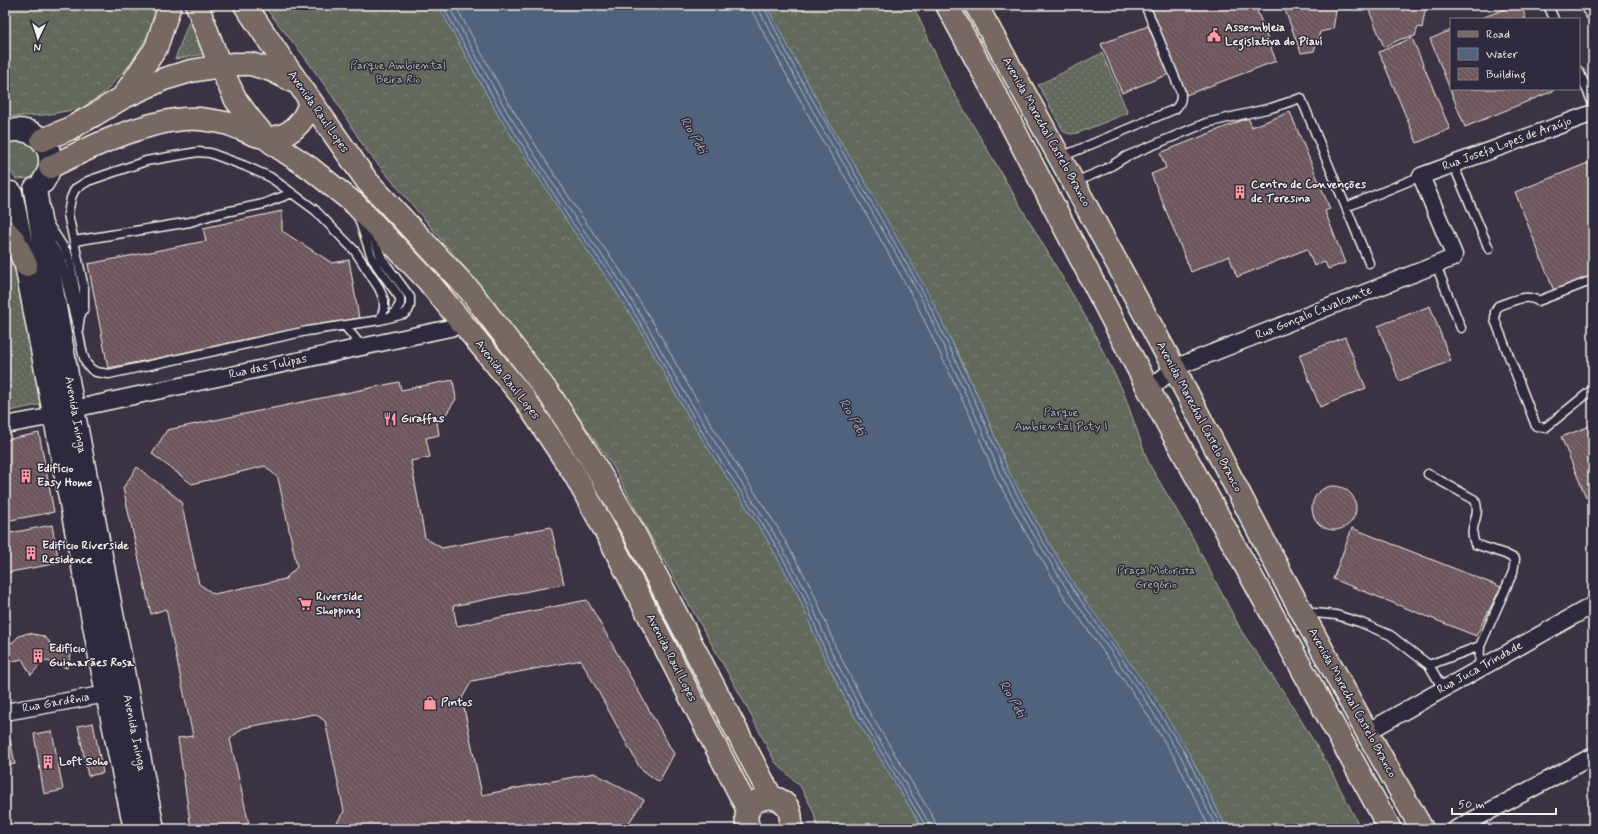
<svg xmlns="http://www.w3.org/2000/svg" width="1598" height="834" font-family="Mynerve,sans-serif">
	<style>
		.grass { fill: url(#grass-dots); stroke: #abada2 }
		.forest { fill: url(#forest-crowns); stroke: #abada2 }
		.water { fill: #51637c; stroke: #929ca7 }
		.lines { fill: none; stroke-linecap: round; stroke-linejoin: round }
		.shore { stroke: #b3b8bd; stroke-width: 1 }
		.building { fill: url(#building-back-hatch); stroke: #f4f1e8 }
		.service-casing { stroke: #f4f1e8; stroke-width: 11 }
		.minor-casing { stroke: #f4f1e8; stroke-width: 19 }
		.secondary-casing { stroke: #f4f1e8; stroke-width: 25 }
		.primary-casing { stroke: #f4f1e8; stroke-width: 25 }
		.service { stroke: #2f2a3d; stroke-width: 8 }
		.minor { stroke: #2f2a3d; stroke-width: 16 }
		.secondary { stroke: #2f2a3d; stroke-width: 22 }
		.primary { stroke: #776864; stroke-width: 22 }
		.labels { text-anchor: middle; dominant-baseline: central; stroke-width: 3; stroke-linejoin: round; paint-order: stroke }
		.poi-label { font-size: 12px; font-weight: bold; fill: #f4f1e8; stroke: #2f2a3d; text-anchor: start }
		.park-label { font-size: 12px; fill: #b2b4a9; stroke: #2f2a3d }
		.street-label { font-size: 12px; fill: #f4f1e8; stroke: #2f2a3d }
		.water-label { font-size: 13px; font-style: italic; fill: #b3b8bd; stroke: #2f2a3d }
	</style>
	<defs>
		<pattern id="grass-dots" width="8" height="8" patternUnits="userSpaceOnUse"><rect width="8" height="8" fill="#62695c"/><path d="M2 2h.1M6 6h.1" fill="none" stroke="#797f73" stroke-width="1.8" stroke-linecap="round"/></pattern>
		<pattern id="forest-crowns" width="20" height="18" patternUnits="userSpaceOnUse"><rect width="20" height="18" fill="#62695c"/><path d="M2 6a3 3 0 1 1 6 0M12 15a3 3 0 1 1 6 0" fill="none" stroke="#797f73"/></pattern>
		<pattern id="building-back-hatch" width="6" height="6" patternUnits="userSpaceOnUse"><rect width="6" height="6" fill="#6d575c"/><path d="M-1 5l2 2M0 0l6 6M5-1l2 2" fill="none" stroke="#827073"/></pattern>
	</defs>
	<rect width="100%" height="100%" fill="#3b3343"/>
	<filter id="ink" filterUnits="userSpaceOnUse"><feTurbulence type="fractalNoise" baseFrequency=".025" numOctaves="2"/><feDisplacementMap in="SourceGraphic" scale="8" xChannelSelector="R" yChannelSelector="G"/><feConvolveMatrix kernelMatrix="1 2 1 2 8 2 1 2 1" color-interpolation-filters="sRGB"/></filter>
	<g filter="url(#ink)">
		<path class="grass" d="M191,16L205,54L175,59Z
			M1102,53L1128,113L1078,133L1070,134L1064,132L1038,85Z
			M5,239L18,263L47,403L5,412Z"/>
		<path class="forest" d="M5,5H158L152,29L131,63L105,92L83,108L45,115L5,117Z
			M263,5H438L498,115L568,223L607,278L641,331L672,388L707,447L765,536L798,595L823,655L852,712L923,829H818L813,810L800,786L775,762L742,698L651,537L614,468L576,413L522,339L481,287L366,150L333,97L303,55Z
			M766,5H913L950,86L1088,321L1123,391L1149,464L1190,533L1242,632L1287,697L1328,765L1361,829H1227L1189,753L1075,586L1040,528L1009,472L985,412L957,351L867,185L831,126Z
			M12,138L31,139L44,153L36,178L16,179C1,160 3,160 12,138Z"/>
		<path class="water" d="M438,5H766L831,126L867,185L929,294L985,412L1009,472L1040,528L1075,586L1155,698L1189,753L1227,829H923L852,712L823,655L798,595L765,536L707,447L672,388L641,331L607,278L568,223L498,115Z"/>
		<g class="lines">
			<path class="shore" d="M442,5L502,113L571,221L611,275L644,329L675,386L710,445L769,534L802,593L826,653L856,710L925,825L926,829
				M448,5L506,110L575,218L615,273L648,327L679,383L715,442L773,532L806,591L831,651L860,708L929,823L931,829
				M455,5L511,107L580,214L620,270L654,324L685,380L720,439L778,528L812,589L836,648L865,705L934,819L937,829
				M752,5L753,13L818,133L854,192L915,301L971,418L996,478L1027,535L1063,595L1142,706L1176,760L1210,829
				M758,5L759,10L823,130L859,189L921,298L976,416L1001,476L1032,532L1068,591L1147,703L1181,757L1217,829
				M763,5L795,69L925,296L981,414L1006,474L1036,530L1072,588L1151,700L1186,755L1222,829"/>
		</g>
		<path class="building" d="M1149,5H1255L1276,61L1186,95Z
			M1283,5H1337L1333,29L1320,32L1314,51L1301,53Z
			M1370,5H1426L1422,28L1418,27L1415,36L1401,39L1384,47L1368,8Z
			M1515,5H1521L1526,19H1479Z
			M1148,26L1169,74L1122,93L1101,44Z
			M1451,30V89H1553V91L1465,127L1430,39Z
			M1412,38L1450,129L1417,143L1379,52Z
			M1290,112L1330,209L1325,211L1345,263L1328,269L1325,262L1314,266L1307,249L1237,277L1229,256L1191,272L1151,174L1166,168L1160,153L1248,118L1252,127Z
			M1593,161V276L1554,291L1515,192Z
			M282,211V231L332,263L349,260L359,318L108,368L88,264L206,241L203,228Z
			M1430,306L1451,361L1399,381L1378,326Z
			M1345,337L1366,388L1320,407L1299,355Z
			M453,380L456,399L441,422H437L439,435L426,438L430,457L411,461L425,538L442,548L551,527L564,584L453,606L457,626L587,600L674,754L659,782L640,768L581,660L472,681L462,698L482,795L594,773L644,800L626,827L616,829H320L335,826L344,811L325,721L315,714L243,728L230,739L250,829H191L178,738L193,736L166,609L151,614L123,488L137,467L181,501L199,584L214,594L285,579L297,567L278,478L265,466L192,484L152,454L167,430L399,382L401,390Z
			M1593,425V495L1586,497L1561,437Z
			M39,433L54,512L5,521V440Z
			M1312 508a22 22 0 1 1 44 0a22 22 0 1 1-44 0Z
			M52,525L59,563L5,573V534Z
			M1352,528L1501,587L1476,636L1333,579Z
			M28,633L43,636L49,641L50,646L72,652L67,668L44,660L31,675L22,659L5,663V644L13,642L19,636Z
			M93,723L103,773L88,776L78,726Z
			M52,731L63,790L44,794L34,734Z
			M10,739L15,764L5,766V740Z"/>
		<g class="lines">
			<g class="service-casing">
				<path id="service" d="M1548,5L1554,19
					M1579,71L1593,104
					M1061,157L1175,109C1181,103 1182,98 1180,90L1145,5
					M1453,164L1489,249
					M1075,182L1106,169L1127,156L1206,123L1271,108L1301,98L1369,263
					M1346,207L1421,176
					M358,216L371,255L377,266L400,298V304L392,317
					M47,222L67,253L70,262L80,316L78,330L83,355L86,363L91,369L96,372L109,374L307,331L380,320L404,314L408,311L410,306V297L382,259L371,231
					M74,241L190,222L212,215L263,204L292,193
					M51,244L60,257L62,265L76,322
					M1436,265L1461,328
					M1593,280L1538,301C1526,293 1510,302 1498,306L1495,312V320L1536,426L1545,428L1593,389
					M80,316L84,308V288L68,214L71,198L75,189L88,181L146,161L198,152L210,153L245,166L270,177L315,210L355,251L379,288L384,300V309L380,320
					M345,326L362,347
					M1428,474L1475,500C1482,518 1467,525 1475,544L1505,554L1515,559L1513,572L1480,646L1479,669
					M1304,612L1336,615L1359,622L1390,635L1429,665L1443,689
					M1429,665L1480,646"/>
			</g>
			<g class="minor-casing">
				<path id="minor" d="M1590,5L1593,12
					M1149,390L1174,368L1453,258L1454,255L1421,176L1593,113
					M73,409L464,325
					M5,425L54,416
					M5,712L107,694
					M1367,732L1593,605
					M1456,829L1593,756"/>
			</g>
			<g class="secondary-casing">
				<path id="secondary" d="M5,132C38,122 63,153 43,182
					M35,189L41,227L73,409L153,829
					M11,193L26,265L107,694L135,829"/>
			</g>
			<g class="primary-casing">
				<path id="primary" d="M197,5L220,66L236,100L250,119L266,138L275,145L310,168L355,204L428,281L523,397L575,475L612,543L748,810
					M245,5L284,63L367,181L470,291L550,395L593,462L632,529L771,797
					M947,5L1009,120L1149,390L1390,829
					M976,5L1060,158L1174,368L1280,572L1367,732L1422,829
					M122,98L156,48L170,5
					M42,140L69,129L94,115L122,98L164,79L191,71L233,64H251L271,70L295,82
					M50,167C90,147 156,115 200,119C208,120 217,121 225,123C242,127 259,141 277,137C295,133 306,118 310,101
					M5,230L14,240L26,265
					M749,829C733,793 799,782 790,829"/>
			</g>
			<use href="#service" class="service"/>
			<use href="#minor" class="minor"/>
			<use href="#secondary" class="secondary"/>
			<use href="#primary" class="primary"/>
		</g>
	</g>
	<defs>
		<g id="civic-bare" transform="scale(1.08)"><path d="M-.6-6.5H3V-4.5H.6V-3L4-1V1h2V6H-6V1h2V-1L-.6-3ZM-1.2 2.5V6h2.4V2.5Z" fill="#ff9aa2" stroke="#2f2a3d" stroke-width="2.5" paint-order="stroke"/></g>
		<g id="building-bare" transform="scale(1.08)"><path d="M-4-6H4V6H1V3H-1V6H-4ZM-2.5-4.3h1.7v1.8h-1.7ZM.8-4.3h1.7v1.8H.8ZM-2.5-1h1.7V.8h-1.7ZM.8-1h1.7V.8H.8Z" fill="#ff9aa2" stroke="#2f2a3d" stroke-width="2.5" paint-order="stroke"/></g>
		<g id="restaurant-bare" transform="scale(1.08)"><path d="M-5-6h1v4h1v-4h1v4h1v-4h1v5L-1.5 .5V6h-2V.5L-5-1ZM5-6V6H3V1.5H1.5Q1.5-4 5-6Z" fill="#ff9aa2" stroke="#2f2a3d" stroke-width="2.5" paint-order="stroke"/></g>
		<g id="supermarket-bare" transform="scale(1.08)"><path d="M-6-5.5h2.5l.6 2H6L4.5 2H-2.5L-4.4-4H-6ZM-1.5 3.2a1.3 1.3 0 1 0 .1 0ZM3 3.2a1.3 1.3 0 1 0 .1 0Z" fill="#ff9aa2" stroke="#2f2a3d" stroke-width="2.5" paint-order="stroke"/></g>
		<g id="shop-bare" transform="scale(1.08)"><path d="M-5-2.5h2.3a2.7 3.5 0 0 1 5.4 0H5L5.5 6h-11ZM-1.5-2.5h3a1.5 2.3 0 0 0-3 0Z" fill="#ff9aa2" stroke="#2f2a3d" stroke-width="2.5" paint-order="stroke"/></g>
	</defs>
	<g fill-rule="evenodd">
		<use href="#civic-bare" x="1214" y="35"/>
		<use href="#building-bare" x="1240" y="192"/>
		<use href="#restaurant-bare" x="390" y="419"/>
		<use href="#building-bare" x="26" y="476"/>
		<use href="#building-bare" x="31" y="553"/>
		<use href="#supermarket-bare" x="305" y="604"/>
		<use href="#building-bare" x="38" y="656"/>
		<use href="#shop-bare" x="430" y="703"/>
		<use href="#building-bare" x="48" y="762"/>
	</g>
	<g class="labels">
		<g class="poi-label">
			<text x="1225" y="28">Assembleia<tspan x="1225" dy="14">Legislativa do Piauí</tspan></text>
			<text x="1251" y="185">Centro de Convenções<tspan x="1251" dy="14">de Teresina</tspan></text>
			<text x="401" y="419">Giraffas</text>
			<text x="37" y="469">Edifício<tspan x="37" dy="14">Easy Home</tspan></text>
			<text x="42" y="546">Edifício Riverside<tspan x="42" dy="14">Residence</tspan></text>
			<text x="316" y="597">Riverside<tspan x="316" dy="14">Shopping</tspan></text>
			<text x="49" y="649">Edifício<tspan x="49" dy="14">Guimarães Rosa</tspan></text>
			<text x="441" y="703">Pintos</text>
			<text x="59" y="762">Loft Soho</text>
		</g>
		<g class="park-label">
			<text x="398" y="66">Parque Ambiental<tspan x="398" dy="14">Beira Rio</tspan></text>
			<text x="1061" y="413">Parque<tspan x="1061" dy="14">Ambiental Poty I</tspan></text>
			<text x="1156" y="571">Praça Motorista<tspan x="1156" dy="14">Gregório</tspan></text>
		</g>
		<g class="street-label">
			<text transform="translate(318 112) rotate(55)">Avenida Raul Lopes</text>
			<text transform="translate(1046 132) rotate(61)">Avenida Marechal Castelo Branco</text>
			<text transform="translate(1507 144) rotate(-20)">Rua Josefa Lopes de Araújo</text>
			<text transform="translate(1314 313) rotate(-22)">Rua Gonçalo Cavalcante</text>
			<text transform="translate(268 367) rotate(-12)">Rua das Tulipas</text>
			<text transform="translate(507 380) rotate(52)">Avenida Raul Lopes</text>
			<text transform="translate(75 415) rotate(80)">Avenida Ininga</text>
			<text transform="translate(1199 417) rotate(62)">Avenida Marechal Castelo Branco</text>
			<text transform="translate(671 658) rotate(63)">Avenida Raul Lopes</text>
			<text transform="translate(1480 668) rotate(-29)">Rua Juca Trindade</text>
			<text transform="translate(56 703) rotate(-10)">Rua Gardênia</text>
			<text transform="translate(1352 703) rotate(61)">Avenida Marechal Castelo Branco</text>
			<text transform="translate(134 733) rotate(79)">Avenida Ininga</text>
		</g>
		<g class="water-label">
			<text transform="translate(693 135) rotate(61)">Rio Poti</text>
			<text transform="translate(852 417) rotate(61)">Rio Poti</text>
			<text transform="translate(1012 699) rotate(61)">Rio Poti</text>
		</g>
	</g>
	<rect width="1598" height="834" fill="none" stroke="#2f2a3d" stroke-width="20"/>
	<rect x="10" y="10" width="1578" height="814" fill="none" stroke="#f4f1e8" stroke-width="1.5" filter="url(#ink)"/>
	<rect x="1450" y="18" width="130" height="72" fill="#2f2a3d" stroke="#7e7a81"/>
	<rect x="1458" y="31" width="20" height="6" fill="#776864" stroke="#7e7a81"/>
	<text x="1486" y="38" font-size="12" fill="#f4f1e8">Road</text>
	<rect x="1458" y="48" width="20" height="12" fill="#51637c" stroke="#7e7a81"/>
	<text x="1486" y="58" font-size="12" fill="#f4f1e8">Water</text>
	<rect x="1458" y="68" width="20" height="12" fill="url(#building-back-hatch)" stroke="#7e7a81"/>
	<text x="1486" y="78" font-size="12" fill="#f4f1e8">Building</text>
	<g transform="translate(38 38) rotate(184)" stroke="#2f2a3d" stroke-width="3" paint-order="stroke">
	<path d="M0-3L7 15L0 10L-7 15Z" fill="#f4f1e8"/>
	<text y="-6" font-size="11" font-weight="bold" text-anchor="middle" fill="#f4f1e8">N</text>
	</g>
	<path d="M1452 808v6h104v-6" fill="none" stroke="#f4f1e8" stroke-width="2"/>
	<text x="1458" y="808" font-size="12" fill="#f4f1e8" stroke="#2f2a3d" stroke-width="3" paint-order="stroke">50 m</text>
</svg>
